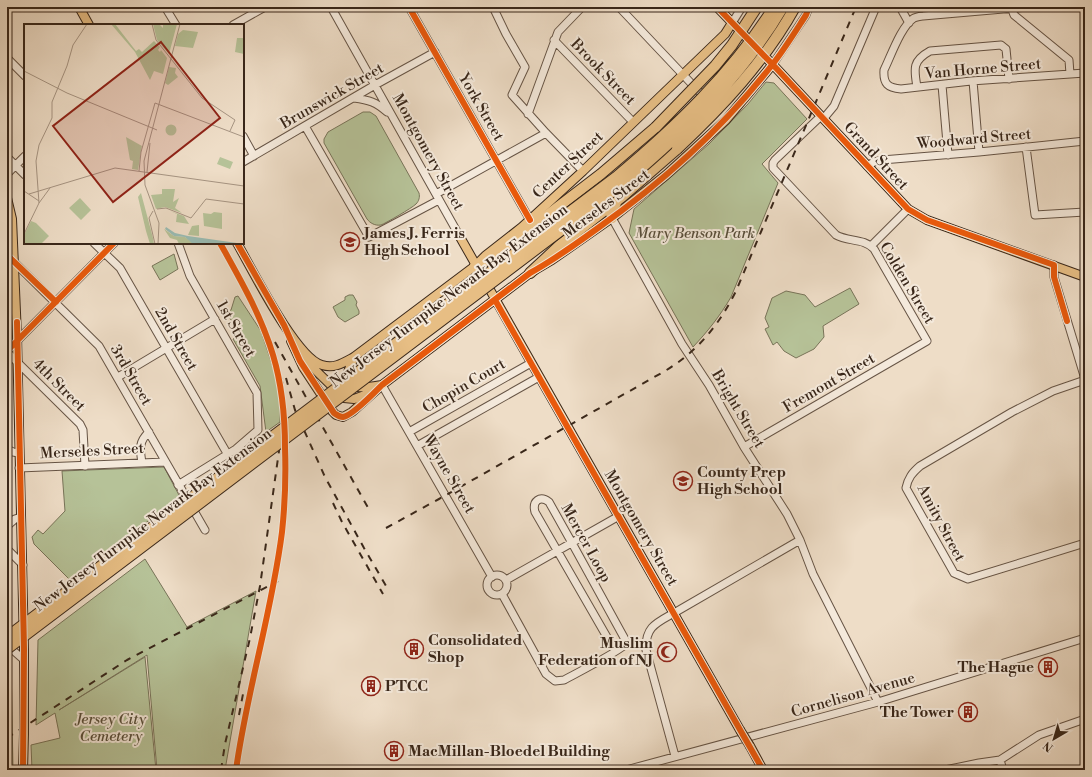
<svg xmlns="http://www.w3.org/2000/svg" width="1092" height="777" font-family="'Libre Bodoni',serif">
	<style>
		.green { fill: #b6c298; stroke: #787459 }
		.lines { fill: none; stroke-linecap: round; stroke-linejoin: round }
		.minor-casing { stroke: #665445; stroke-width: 9 }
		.major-casing { stroke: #39271a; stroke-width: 10 }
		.highway-casing { stroke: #39271a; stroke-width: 12 }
		.minor { stroke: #f4e9db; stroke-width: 7 }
		.major { stroke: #e7be84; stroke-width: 8 }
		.highway { stroke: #e7be84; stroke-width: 10 }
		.rail { stroke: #39271a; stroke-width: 2; stroke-dasharray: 7 7; stroke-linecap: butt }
		.major-bridge-casing { stroke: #39271a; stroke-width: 10; stroke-linecap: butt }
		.highway-bridge-casing { stroke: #39271a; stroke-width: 12; stroke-linecap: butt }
		.major-bridge { stroke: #e7be84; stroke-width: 8 }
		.highway-bridge { stroke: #e7be84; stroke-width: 10 }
		.cycleway-casing { stroke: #f4e9db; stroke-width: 8 }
		.cycleway { stroke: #e8590c; stroke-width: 6 }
		.labels { text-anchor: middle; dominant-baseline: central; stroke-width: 4; stroke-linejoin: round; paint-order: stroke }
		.street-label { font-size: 15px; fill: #39271a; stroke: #f4e9db }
		.poi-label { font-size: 15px; font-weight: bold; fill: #39271a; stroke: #f4e9db; text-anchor: start }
		.park-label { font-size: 15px; font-style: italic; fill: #584e3a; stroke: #f4e9db }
		.inset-road { fill: none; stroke: #a69482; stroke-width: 1 }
		.view { fill: #8f2418; fill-opacity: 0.15; stroke: #8f2418; stroke-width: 2 }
		.inset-edge { fill: none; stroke: #39271a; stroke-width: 2 }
	</style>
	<rect width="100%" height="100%" fill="#eeddc7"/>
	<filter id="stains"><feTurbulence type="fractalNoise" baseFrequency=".005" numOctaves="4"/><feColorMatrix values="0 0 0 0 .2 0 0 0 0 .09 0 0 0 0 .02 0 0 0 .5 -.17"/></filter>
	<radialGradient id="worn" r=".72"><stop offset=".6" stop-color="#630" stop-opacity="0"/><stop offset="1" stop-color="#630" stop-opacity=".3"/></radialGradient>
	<path class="green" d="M766,82L774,83L807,119L762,164L778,183L731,297C720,316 708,331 693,347L629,233L634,209L709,144L748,104Z
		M363,112H370L376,116L419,193C420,197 419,201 416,204C412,208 386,223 381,225C375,226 370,223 367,219L324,143V139L328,132Z
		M174,254L178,269L160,280L152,266Z
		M850,288L859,304L823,326L824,337L814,349L796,358L784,351L777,342L773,345L765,329L769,327L765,318L772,298L786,291L805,295L815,307Z
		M349,295H353L357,302L356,305L359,311V314L345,322L338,317L333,307L345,300V297Z
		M238,296L261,331L281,391L280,422L266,432L260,386L233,339L239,336L227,312L231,310L235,297Z
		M164,467L180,497L70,580L34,544L32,537L38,530L43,534L65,511L62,471Z
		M145,559L187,627L256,591L225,770H157L147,655L59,710L145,657L156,770H32L31,745L60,738L55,713L36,725L38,640Z
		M11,660L13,770H7V663Z"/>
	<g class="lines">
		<g class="minor-casing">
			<path id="minor" d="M165,7L176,25
				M331,7L460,237
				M409,7L530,220
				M493,7L506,34L525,67L512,95L546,133L583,171
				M619,7L705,98
				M900,7L909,23
				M1011,7L1014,15L1069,60L1070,74
				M1028,7L923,16C920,16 917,17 914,18C901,26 891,56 884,70C883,84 888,88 901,89L971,81L1085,73
				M7,9L12,7
				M732,23L742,7
				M233,25L265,7
				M554,40L633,122
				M7,58L25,76
				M773,64L806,15L809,7
				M973,81L979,152
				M942,85L948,155
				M917,87C914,69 912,61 930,51L1001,45L1006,49L1009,79
				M354,98C369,100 376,102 387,112
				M528,114L558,32L582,7
				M824,118L834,106L876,7
				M305,126L369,237L439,200
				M243,136L254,156
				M1026,147L1035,215L1085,212
				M7,157L25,175
				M243,162L375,85L435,52
				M867,166L874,162L882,160L979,152L1085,141
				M7,174L25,156
				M436,194L546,133
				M612,218L682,344L709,385L744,447L787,514L800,540L813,574L878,702
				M94,243L120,268L228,455
				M178,243L190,276L257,393L258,430L236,449L178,485
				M871,246L908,209
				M7,255L99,346L205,530
				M1054,265V277L1085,379
				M7,351L114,243
				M7,352L80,424L83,430L85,466
				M118,377L215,319
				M1085,380L1053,391L1012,412L920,466C912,473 908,478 906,488L954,573L968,579L1085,543
				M382,385L492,577
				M409,432L531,363
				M417,446L539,377
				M744,447L927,341L874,249C864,238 848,242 836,235L773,168V163L775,160L821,116
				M7,449L13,452L19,453
				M142,463C140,450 138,442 149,432
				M19,468L165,462
				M7,526L15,519L21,517
				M7,549L23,565
				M487 585a10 10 0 1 1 20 0a10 10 0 1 1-20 0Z
				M506,580L619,516
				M502,594L546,674L555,681L564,680C575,674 622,650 627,643L572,543L549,502C540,495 532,501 535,512L615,651
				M7,645L24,660
				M675,756L646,650C645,627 656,623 674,613L800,540
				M626,770L878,702L1085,638
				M945,770L979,763L1000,760
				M1003,770L1000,760L1039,735L1085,719"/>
		</g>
		<g class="major-casing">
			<path id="major" d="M79,7L89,25
				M717,7L776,68L908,209L927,220L1085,277
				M7,198L12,219L17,336L24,649V715
				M460,237L740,730
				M237,243C252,269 296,358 322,365C334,369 343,363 354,357L475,266L485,256L522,227L583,171L725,34L732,23
				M291,341L303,367L332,411L336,415L343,417L352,412L382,385L530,273L552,260L612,218L666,175L726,120L773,64
				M354,357C352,363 349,368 348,373C346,393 370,387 382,385
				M303,358L344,398L354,399L370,393
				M750,746L763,770
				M23,770L24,734"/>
		</g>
		<g class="highway-casing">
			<path id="highway" d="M612,218L611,213L616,203
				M475,266L490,259L601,174L656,127
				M530,273L560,245L623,196L677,149"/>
		</g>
		<use href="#minor" class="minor"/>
		<use href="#major" class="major"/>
		<use href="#highway" class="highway"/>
		<path class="rail" d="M217,243L258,313
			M275,342L371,513
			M286,378L295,410L325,477L364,548L389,591
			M333,503L342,522L383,594
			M386,528L439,499L665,371C698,351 719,325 736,291L856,7
			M239,715L243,694
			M7,738L127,660L278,581
			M221,770L225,744L250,638L260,586L279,451L283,409V385L276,358L266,329L255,307
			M236,770C247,690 270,613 282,533"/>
		<g class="major-bridge-casing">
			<path id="major-bridge" d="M740,730L750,746
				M24,734V715"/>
		</g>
		<g class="highway-bridge-casing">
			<path id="highway-bridge" d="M656,127L715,66L732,45L757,7
				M677,149C722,107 765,61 795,7
				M7,637L616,177C676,127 732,73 774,7
				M7,649L625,182C686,131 743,75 783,7"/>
		</g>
		<use href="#major-bridge" class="major-bridge"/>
		<use href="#highway-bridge" class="highway-bridge"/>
		<g class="cycleway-casing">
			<path id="cycleway" d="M409,7L530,220
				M717,7L776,68L908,209L927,220L1054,265V277L1067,321
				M220,243C240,279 261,315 273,355C282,385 285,416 285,448C286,476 285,504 282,532C272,612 247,690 236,770
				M237,243L284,325L300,361L334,413C337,415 339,417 343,417C352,416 375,392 382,385L530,273C554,260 576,244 598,228C663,182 723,128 772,65C784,50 795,32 806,15L809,7
				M7,255L56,302
				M495,300L763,770
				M17,322L24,649L23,770
				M7,351L114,243"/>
		</g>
		<use href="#cycleway" class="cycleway"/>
	</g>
	<defs>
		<g id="school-ring" transform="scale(1)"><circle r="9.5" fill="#f4e9db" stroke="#8f2418" stroke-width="1.5"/><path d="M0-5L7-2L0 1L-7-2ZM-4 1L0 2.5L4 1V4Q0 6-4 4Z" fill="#8f2418"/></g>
		<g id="building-ring" transform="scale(1)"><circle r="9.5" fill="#f4e9db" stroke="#8f2418" stroke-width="1.5"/><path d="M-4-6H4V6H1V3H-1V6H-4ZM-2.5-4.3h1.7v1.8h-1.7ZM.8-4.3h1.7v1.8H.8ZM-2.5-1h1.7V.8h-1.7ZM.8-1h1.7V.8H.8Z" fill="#8f2418"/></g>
		<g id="mosque-ring" transform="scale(1)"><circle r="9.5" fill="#f4e9db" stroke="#8f2418" stroke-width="1.5"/><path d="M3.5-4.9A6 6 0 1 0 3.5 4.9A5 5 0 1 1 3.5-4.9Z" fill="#8f2418"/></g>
	</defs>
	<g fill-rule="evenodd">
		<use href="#school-ring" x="350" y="242"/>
		<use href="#school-ring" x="683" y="481"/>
		<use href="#building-ring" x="414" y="649"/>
		<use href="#mosque-ring" x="667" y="652"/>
		<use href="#building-ring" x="1048" y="667"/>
		<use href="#building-ring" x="371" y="686"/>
		<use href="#building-ring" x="968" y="712"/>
		<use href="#building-ring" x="394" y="751"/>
	</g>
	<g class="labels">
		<g class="street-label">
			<text transform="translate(983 69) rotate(-5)">Van Horne Street</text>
			<text transform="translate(603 72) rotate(46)">Brook Street</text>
			<text transform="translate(332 96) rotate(-30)">Brunswick Street</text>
			<text transform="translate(481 107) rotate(60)">York Street</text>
			<text transform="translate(974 139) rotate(-5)">Woodward Street</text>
			<text transform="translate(428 152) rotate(61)">Montgomery Street</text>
			<text transform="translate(876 156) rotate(47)">Grand Street</text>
			<text transform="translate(568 165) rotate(-43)">Center Street</text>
			<text transform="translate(606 204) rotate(-37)">Merseles Street</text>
			<text transform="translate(907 283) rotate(59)">Colden Street</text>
			<text transform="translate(449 296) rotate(-37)">New Jersey Turnpike Newark Bay Extension</text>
			<text transform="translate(236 329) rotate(60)">1st Street</text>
			<text transform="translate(176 339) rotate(60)">2nd Street</text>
			<text transform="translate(131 375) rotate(60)">3rd Street</text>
			<text transform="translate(829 383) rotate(-30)">Fremont Street</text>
			<text transform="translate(59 385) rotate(45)">4th Street</text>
			<text transform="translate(464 386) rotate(-30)">Chopin Court</text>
			<text transform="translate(738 409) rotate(59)">Bright Street</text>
			<text transform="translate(92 451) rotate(-3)">Merseles Street</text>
			<text transform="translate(449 474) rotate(60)">Wayne Street</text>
			<text transform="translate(153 520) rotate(-37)">New Jersey Turnpike Newark Bay Extension</text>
			<text transform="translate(941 523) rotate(62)">Amity Street</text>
			<text transform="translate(641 528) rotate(60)">Montgomery Street</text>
			<text transform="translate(586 543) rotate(61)">Mercer Loop</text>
			<text transform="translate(853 695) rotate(-16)">Cornelison Avenue</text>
		</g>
		<g class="poi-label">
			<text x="364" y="233">James J. Ferris<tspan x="364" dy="17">High School</tspan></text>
			<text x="697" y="472">County Prep<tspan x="697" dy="17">High School</tspan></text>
			<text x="428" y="640">Consolidated<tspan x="428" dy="17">Shop</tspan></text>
			<text x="653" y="643" text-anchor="end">Muslim<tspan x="653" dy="17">Federation of NJ</tspan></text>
			<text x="1034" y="667" text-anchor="end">The Hague</text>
			<text x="385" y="686">PTCC</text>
			<text x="954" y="712" text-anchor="end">The Tower</text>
			<text x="408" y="751">MacMillan-Bloedel Building</text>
		</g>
		<g class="park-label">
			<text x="695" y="233">Mary Benson Park</text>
			<text x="111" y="719">Jersey City<tspan x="111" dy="17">Cemetery</tspan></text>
		</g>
	</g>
	<g transform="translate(24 24)">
		<rect width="220" height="220" fill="#eeddc7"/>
		<path d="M87,0H91L112,27L115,25L118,28L130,17L136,23L134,26L136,28L137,26L143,34L139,50L130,47L126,56L111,28ZM129,0H135L139,4V0H153L145,30L133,16ZM159,6L174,8L169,24L151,22L154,10ZM213,14H220V30L211,28ZM145,43L152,44L151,49L154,53L144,61L141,59ZM141.5 106a5.5 5.5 0 1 1 11 0a5.5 5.5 0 1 1-11 0ZM102,113L118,122L114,146L108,145L109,137L106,136ZM196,133L209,138L206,145L193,140ZM138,165H151L149,178L155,174L151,184L158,189L141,183L132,185L127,171L138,170ZM117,169L129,214L130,220H126L122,207L114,173ZM56,174L67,186L57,196L45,184ZM146,187L160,192L165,200L152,198L153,190ZM190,188L198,189V205L180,202L179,189L187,190ZM7,197L12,199L25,212L17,220H0V211ZM175,201V212L164,211L168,202ZM140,205L150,212L161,213L169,219L155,220L153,216L146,214Z" fill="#b6c298"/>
		<path d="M142,203L151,209L164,212L220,220H169L161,213L150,212L141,205Z" fill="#99bcb4"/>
		<path class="inset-road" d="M128,0L132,16L178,74L211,96L206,107M0,47L43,69L133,106M115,147L117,128L131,79L220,113M123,148L126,119M0,167L15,177M5,170L91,144L220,162M15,179L12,137L15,121L28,94V78L43,42L49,21L63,0M133,185L142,184L167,194L182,175L220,180M129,187L125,194L131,220M0,210L15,179L26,164M134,220L135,199L121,161L120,137L156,0"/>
		<path class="view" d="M137,18L196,94L89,178L29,102Z"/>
		<rect width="220" height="220" class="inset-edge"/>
	</g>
	<rect width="1092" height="777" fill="none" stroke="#eeddc7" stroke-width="24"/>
	<rect x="8" y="8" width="1076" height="761" fill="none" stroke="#39271a" stroke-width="2"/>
	<rect x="12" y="12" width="1068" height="753" fill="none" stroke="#39271a"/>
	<g transform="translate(1054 739) rotate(218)" stroke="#f4e9db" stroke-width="3" paint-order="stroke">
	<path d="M0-3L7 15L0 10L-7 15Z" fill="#39271a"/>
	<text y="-6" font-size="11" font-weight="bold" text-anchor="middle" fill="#39271a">N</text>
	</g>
	<rect width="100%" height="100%" filter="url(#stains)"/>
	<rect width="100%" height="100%" fill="url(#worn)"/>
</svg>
